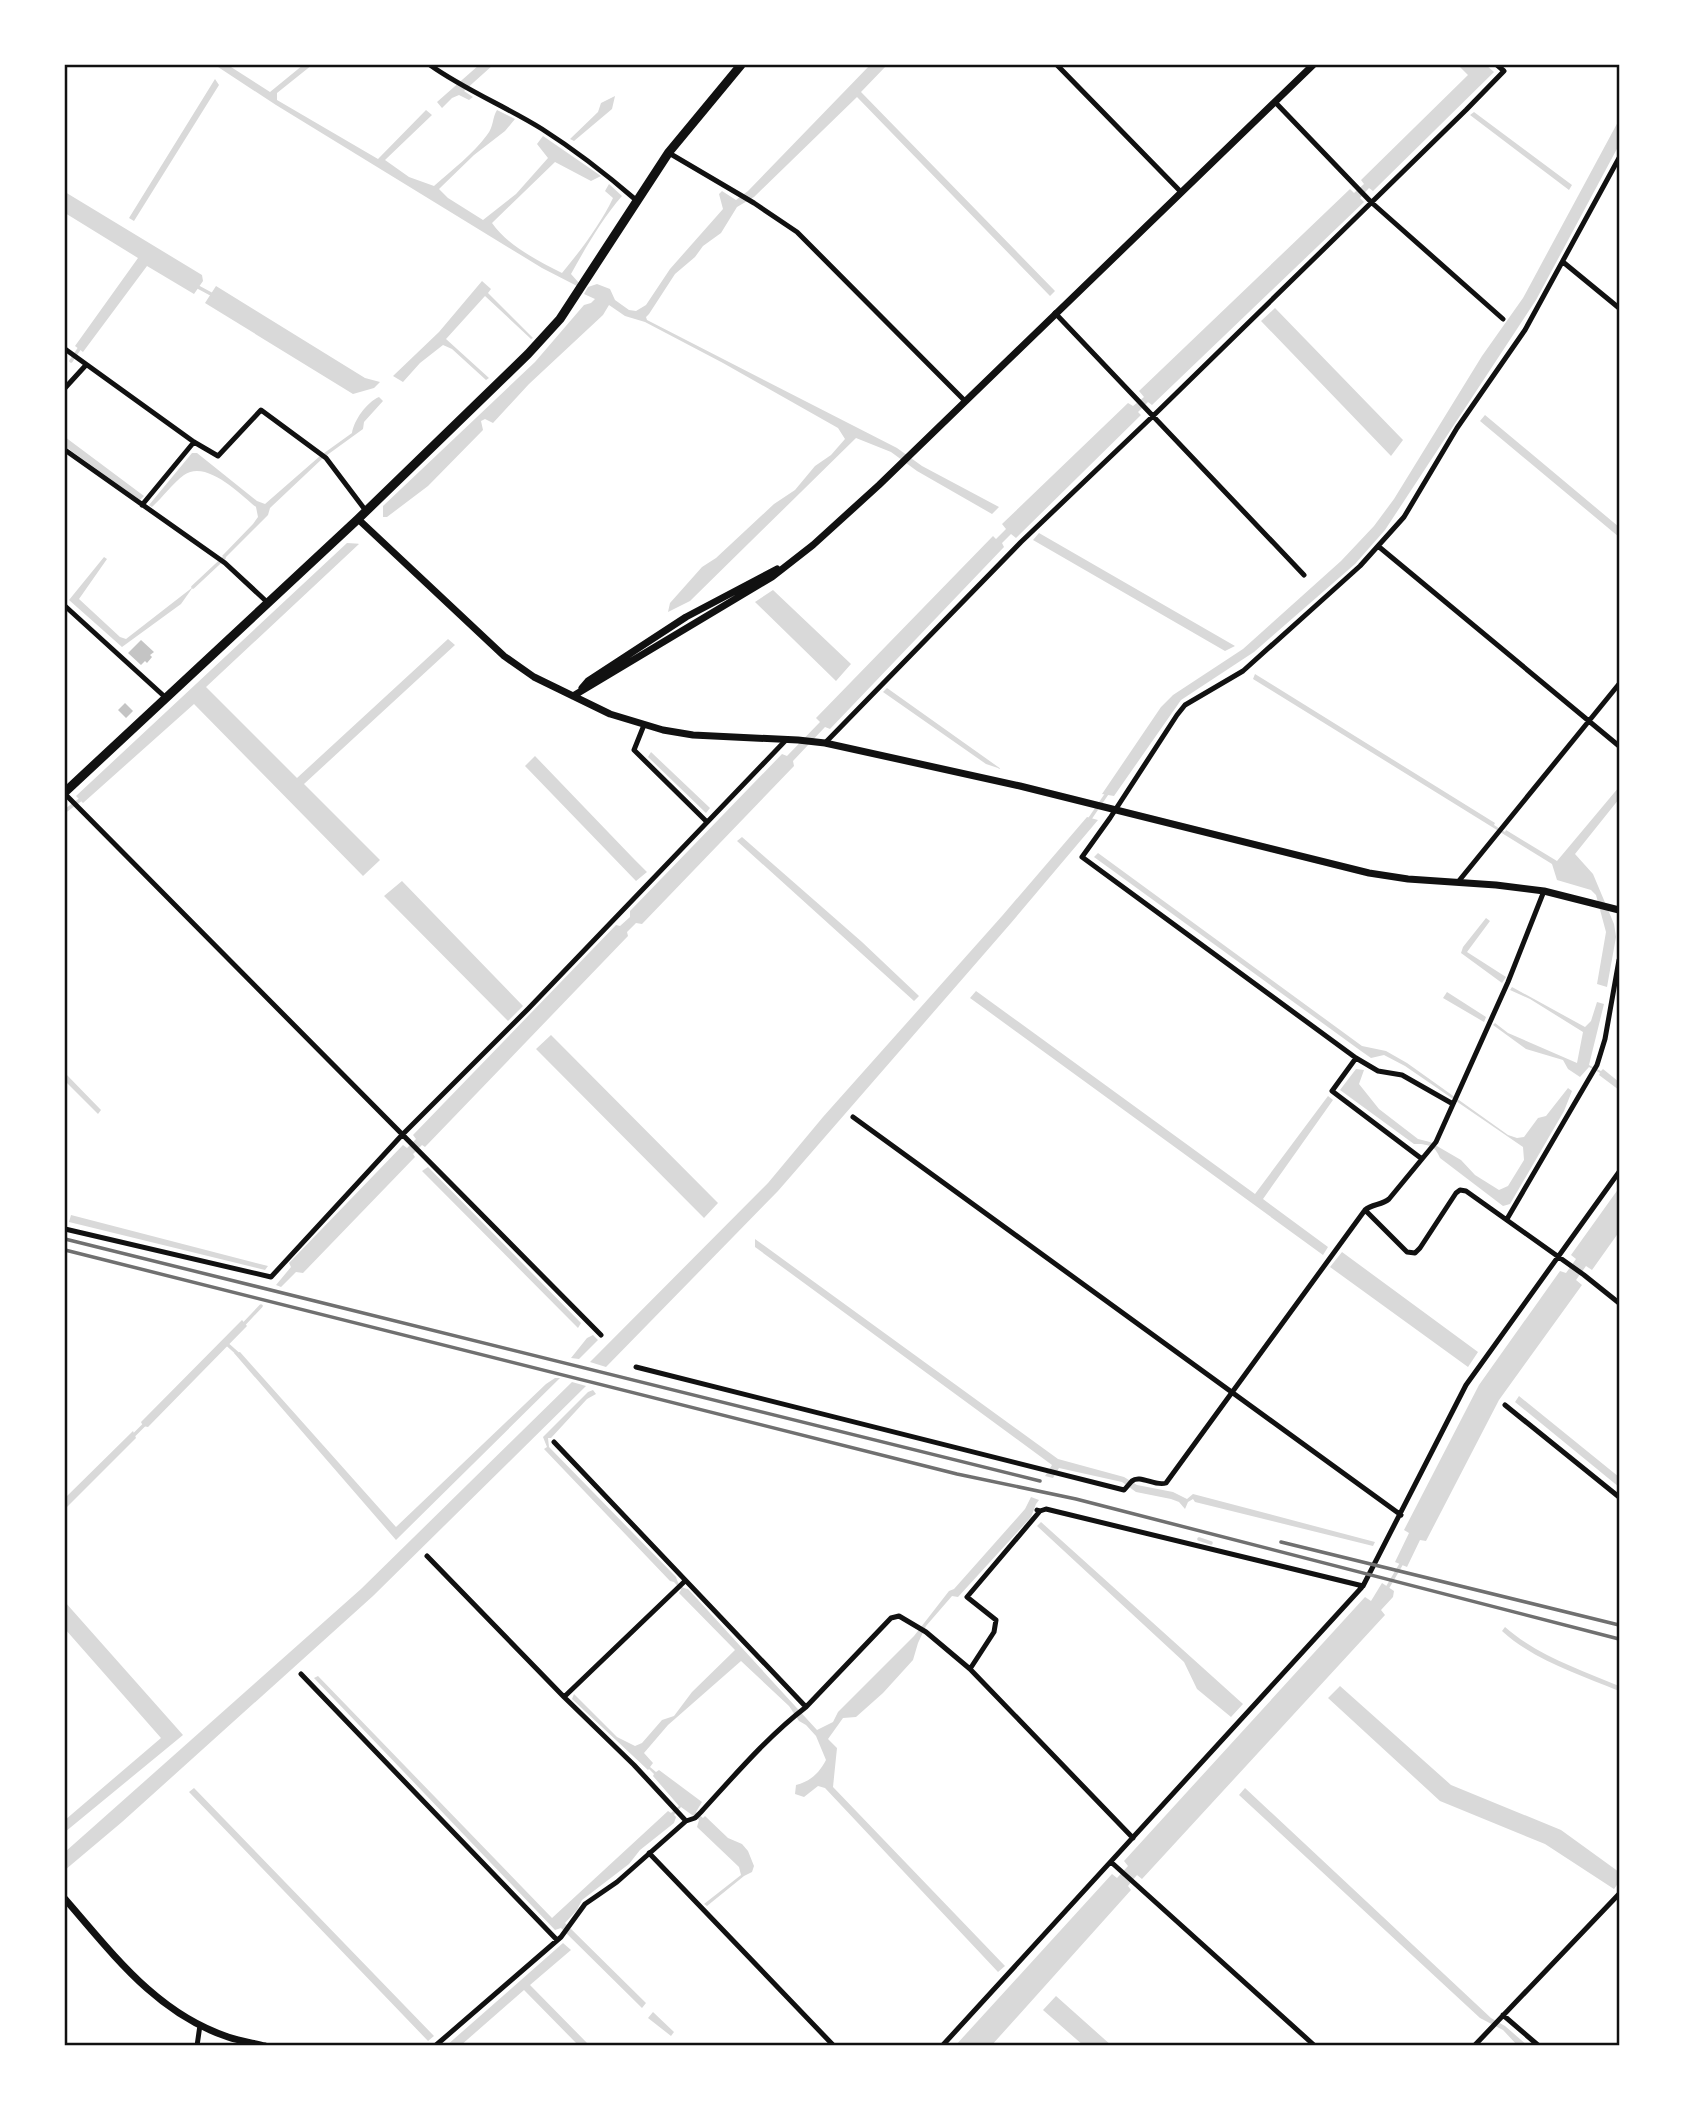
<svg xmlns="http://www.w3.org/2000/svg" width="1684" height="2111" font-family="Ubuntu,sans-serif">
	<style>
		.water { fill: #d9d9d9 }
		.pier { fill: #fff }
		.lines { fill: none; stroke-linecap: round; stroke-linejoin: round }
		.stream { stroke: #d9d9d9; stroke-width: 3.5 }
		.building { fill: #c4c4c4 }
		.minor { stroke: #111; stroke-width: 5 }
		.tertiary { stroke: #111; stroke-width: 7 }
		.primary { stroke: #111; stroke-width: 9 }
		.rail { stroke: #707070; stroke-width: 3.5 }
		.neatline { fill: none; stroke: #111; stroke-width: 2.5 }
	</style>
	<rect width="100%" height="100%" fill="#fff"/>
	<path class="water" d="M215,65H233L231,67L270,92L303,65H312L277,93V100L378,159L426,110L432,115L385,160L409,177L434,186C452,170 473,154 487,135C494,126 492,118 497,110L515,119L505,131L474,155L439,189L448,198L483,220L516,194L548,158L537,144L543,136L601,176L591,181L555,162L492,223C507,245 538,261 562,273C581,250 600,225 613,198L605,191L609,184L622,196C602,219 586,247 571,274L579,283L577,286L542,268L276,105Z
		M479,65H493L464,91L473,97L469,100L459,95L452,98L442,108L437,102Z
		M870,65H887L861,92L1055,291L1050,296L857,97L754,197L737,207L721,233L703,246L695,257L675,274L649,314L646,317L647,320L897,448L922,466L999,507L992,514L917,471L891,452L856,438L690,601L668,612L670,603L702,567L716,558L774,504L795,490L815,466L831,455L845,439L838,428L723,363L645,322L625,316L609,305L603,315L529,384L493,423L485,419L481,421L483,430L428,486L387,517H383L358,544H359L206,687L297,778L448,639L455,645L304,784L380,860L363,876L194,704L83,803L76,796L347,543H350L383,510V506L535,362L584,305L591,303L595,299L584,294L588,287L597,284L610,289L615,300L629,310L636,311L646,305L670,269L723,209L719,194L722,191L736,200L748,191Z
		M1458,65H1486L1494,72L1373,191L1369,188L1360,198L1364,202L1152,405L1148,402L1138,412L1141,415L1016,538L1011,534L1002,543L1004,547L830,729L825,727L793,761L794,766L642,924L636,923L627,932L628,936L425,1147L422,1145L413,1154L415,1157L303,1273L296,1272L281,1287L276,1285L291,1267L289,1263L403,1145L407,1148L416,1139L413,1135L616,925L620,926L630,917V911L782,754L787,756L820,722L816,718L993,536L996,539L1006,529L1002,524L1128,403L1133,406L1144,397L1139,391L1350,189L1354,193L1364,184L1361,180L1468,75Z
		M215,79L219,85L134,221L129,218Z
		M615,96L612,109L574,141L570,139L598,112L601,103Z
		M1474,112L1572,185L1569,190L1470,115Z
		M1619,120V145L1536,300L1385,530L1355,564L1254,652L1181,700L1114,796L1102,794L1161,707L1173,695L1243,649L1341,561L1374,526L1394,499L1482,356L1523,298Z
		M65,192L202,275L203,281L194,294L147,266L83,352L75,346L138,258L65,213Z
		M482,281L491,289L488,293L533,338L531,339L485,296L446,339L489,378L486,380L452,349L443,345L420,363L403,382L393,376L439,332Z
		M216,286L365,378L380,382L374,388L353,394L205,303Z
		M1275,308L1403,440L1391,456L1261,321Z
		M379,397L383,401L364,422L363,429L323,458L270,508L268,515L225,558L222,556L253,524L258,517L256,507C240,494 206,459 184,475C173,483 163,497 152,507L149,505L192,453H197L257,501L265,504L320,456L352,433C354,420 367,402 379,397Z
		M1485,415L1619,527V537L1480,421Z
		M65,437L144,496L140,500L74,453L65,446Z
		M1039,533L1235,646L1225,651L1033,540Z
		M104,557L107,559L79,599L120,637L126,639L193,587L181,604L122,647L69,600Z
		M773,590L851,664L836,681L755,602Z
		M1255,674L1495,823L1494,825L1505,832L1506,830L1557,861L1619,787V799L1575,854L1593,874L1614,924L1616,937L1607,987L1597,984L1606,932L1596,895L1591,890L1557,880L1552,864L1253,679Z
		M887,688L1001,769L986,764L883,692Z
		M651,752L710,808L706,813L648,757Z
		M535,756L633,858L647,872L636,881L525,766Z
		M1087,817L1098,820L1011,923L778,1191L606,1367L590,1362L768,1183L823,1117L1002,916Z
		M742,837L862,942L919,996L914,1001L737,841Z
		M1098,853L1362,1046L1386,1051L1407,1063L1508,1135L1517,1138L1524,1137L1538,1118L1546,1116L1568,1088L1572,1091L1564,1111L1510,1204L1503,1206L1440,1158C1435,1145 1427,1144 1414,1144L1340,1090L1356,1069L1364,1070L1359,1084L1379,1109L1418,1139L1430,1142L1461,1160L1475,1175L1499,1190L1508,1186L1524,1160L1523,1147L1405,1066L1384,1055L1371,1058L1361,1051L1094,857Z
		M402,881L523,1006L508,1021L384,896Z
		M1486,918L1490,921L1467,952L1506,977L1502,983L1461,953L1463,947Z
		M1512,987L1585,1027L1591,1021L1597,1002L1604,1004L1589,1065L1601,1071L1603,1069L1619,1082V1090L1599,1075L1600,1073L1589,1067L1580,1077L1568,1069L1563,1060L1526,1049L1493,1025L1495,1023L1508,1033L1577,1063L1583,1032L1530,999L1510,990Z
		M976,991L1255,1194L1328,1096L1333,1100L1263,1199L1328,1247L1323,1255L970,998Z
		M1447,992L1486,1017L1484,1022L1443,998Z
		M551,1035L718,1203L704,1218L536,1049Z
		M65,1073L101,1110L98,1114L65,1081Z
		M428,1167L581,1323L578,1328L422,1171Z
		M1619,1188V1232L1592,1270L1586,1266L1576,1280L1582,1285L1499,1400L1426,1541L1420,1540L1407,1567L1395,1562L1409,1533L1404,1530L1479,1385L1560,1271L1566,1273L1576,1259L1571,1255Z
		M71,1215L268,1266L265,1270L69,1222Z
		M755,1239L1058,1459L1124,1477L1137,1485L1173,1492L1187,1499L1193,1494L1375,1542L1373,1546L1195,1502L1193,1499L1188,1502L1185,1509L1179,1502L1171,1499L1136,1492L1122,1482L1059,1468L1053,1478L1045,1476L1052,1465L755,1247Z
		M1342,1252L1478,1352L1468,1367L1330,1267Z
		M242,1320L247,1326L148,1427L143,1426L141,1422Z
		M593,1335L598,1340L579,1359L571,1358L587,1338Z
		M240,1352L396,1527L546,1384L555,1378H560L396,1540L234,1353Z
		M572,1382L586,1386L373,1596L122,1822L65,1870V1852L361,1589Z
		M593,1390L596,1394L587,1399L551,1438H548L549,1447L676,1577C678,1584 681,1588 688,1589L817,1730L833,1722L838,1712L914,1636L949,1591L954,1589L1025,1509L1031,1497L1039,1500L1036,1504L1031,1517L958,1597L952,1596L926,1626L918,1643L913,1660L883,1693L856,1717L843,1718L828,1739L837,1748L833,1787L1005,1966L998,1972L825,1788L818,1786L804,1797L795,1794L796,1785C811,1781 819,1773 826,1760L816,1736L806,1725L799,1721L789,1706L741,1661L668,1725L644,1753L653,1763L650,1767L656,1772L659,1770L702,1802L696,1812L703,1818L705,1816L728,1838L742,1844L748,1851L754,1866L752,1872L744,1876L707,1906L704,1904L741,1875L739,1867L697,1827L699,1820L681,1807L674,1815L676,1817L674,1823L640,1850L629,1864L582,1900L577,1910L565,1923L646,2003L642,2008L561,1928L555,1930L314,1678L318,1676L552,1918L668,1811L671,1813L679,1806L653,1776L654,1774L649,1769L648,1770L572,1699L574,1694L617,1737L635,1746L642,1743L662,1720L674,1716L692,1692L735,1650L679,1593L681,1590L674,1582L670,1581L544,1449L547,1447L543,1437L588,1392Z
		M1519,1396L1619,1477V1487L1515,1402Z
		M133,1431L136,1438L65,1509V1498Z
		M1041,1522L1243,1704L1231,1717L1197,1689L1184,1662L1037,1526Z
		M1382,1583L1394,1591L1393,1597L1381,1610L1385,1615L1142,1879L1137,1875L1128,1886L1131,1890L991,2046H955L1112,1874L1117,1878L1128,1866L1124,1861L1365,1597L1371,1601Z
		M65,1602L183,1735L65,1832V1820L161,1738L65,1629Z
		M1505,1627C1538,1656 1579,1669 1619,1686V1691C1578,1674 1535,1661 1502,1631Z
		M1340,1686L1451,1785L1561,1830L1619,1872V1882L1614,1889L1545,1844L1440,1801L1328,1698Z
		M194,1788L434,2036L428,2041L189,1792Z
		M1245,1788L1491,2018L1505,2026L1528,2046H1518L1503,2030L1480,2018L1239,1795Z
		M563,1943L571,1950L530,1985L590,2046H579L524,1990L460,2046H446Z
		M1056,1996L1112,2046H1084L1043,2010Z
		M653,2012L674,2032L671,2036L648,2018Z"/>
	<path class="pier" d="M383,506V522L363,544L347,543Z"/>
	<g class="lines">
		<path class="stream" d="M198,287L211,294
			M71,361L79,349
			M193,587L224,558
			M65,811L80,800
			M1089,820L1108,792
			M244,1324L261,1306
			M228,1345L237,1353
			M133,1436L145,1424
			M1199,1539L1211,1543
			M1386,1590L1403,1561"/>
	</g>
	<path class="building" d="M141,640L154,652L150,655L152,657L147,663L145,661L141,665L128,653Z
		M125,703L133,711L126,718L118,710Z"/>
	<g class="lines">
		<path class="minor" d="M430,65C465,90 505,106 542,129C575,150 606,174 636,200
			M1057,65L1181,192
			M1275,102L1371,202L1503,319
			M669,153L754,203L797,232L965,401
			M1563,262L1619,308
			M1055,313L1304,575
			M65,349L194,442L218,456L261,410L326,458L366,511
			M65,388L86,365
			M65,450L225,563L267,602
			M142,505L194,442
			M1378,546L1619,746
			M65,606L165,697
			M644,725L634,750L706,821
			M825,743L1021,542L1153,416L1466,110L1504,71L1497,65
			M65,794L601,1335
			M1458,882L1619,684
			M1544,891L1508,982L1436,1142L1389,1199C1382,1205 1372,1204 1365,1210L1407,1252L1415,1253L1420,1248L1456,1193L1460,1190L1466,1191L1584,1275L1619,1303
			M1356,1058L1332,1091L1422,1159
			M1453,1104L1402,1075L1378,1071L1356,1058L1082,857L1110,818L1177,715L1185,705L1243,671L1360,566L1404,517L1457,428L1525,330L1619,158
			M853,1117L1401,1515
			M1507,1219L1597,1065L1605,1039L1619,960
			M65,1229L271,1277L402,1135L528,1009L786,740
			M636,1367L1124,1490C1127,1487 1129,1484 1132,1481C1140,1474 1155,1487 1166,1483L1365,1210
			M1505,1405L1619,1497
			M554,1442L806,1707
			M1037,1510L1040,1511L1046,1509L1363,1586
			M427,1556L564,1697L634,1765L686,1821
			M970,1669L994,1632L996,1620L967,1597L1040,1511
			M301,1674L557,1940
			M564,1697L685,1581
			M649,1853L834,2046
			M1111,1862L1315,2046
			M1503,2015L1539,2046
			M197,2046L200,2025
			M435,2046L561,1937L585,1904L617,1882L686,1821L695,1818L701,1812C734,1776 767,1737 806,1707L891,1618L899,1616L926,1632L970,1669L1133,1838
			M942,2046L1363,1586L1466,1385L1619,1172
			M1474,2046L1619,1894"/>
		<path class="tertiary" d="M358,519L504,656L534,677L573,696L610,714L663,730L693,735L798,740L825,743L1020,786L1369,873L1408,879L1496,885L1544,891L1619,910
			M582,688L588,681L686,617L777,569
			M573,696L772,577L813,545L879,485L1313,65
			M65,1899C113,1954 156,2013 228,2037C240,2041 253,2043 265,2046"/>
		<path class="primary" d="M65,792L358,519L528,354L560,319L669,152L741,65"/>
		<path class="rail" d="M65,1239L1040,1481
			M65,1250L957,1474L1076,1499L1619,1639
			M1281,1542L1619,1625"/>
	</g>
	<rect width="1684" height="2111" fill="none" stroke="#ffffff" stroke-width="133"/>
	<rect x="66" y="66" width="1552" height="1978" class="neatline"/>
</svg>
